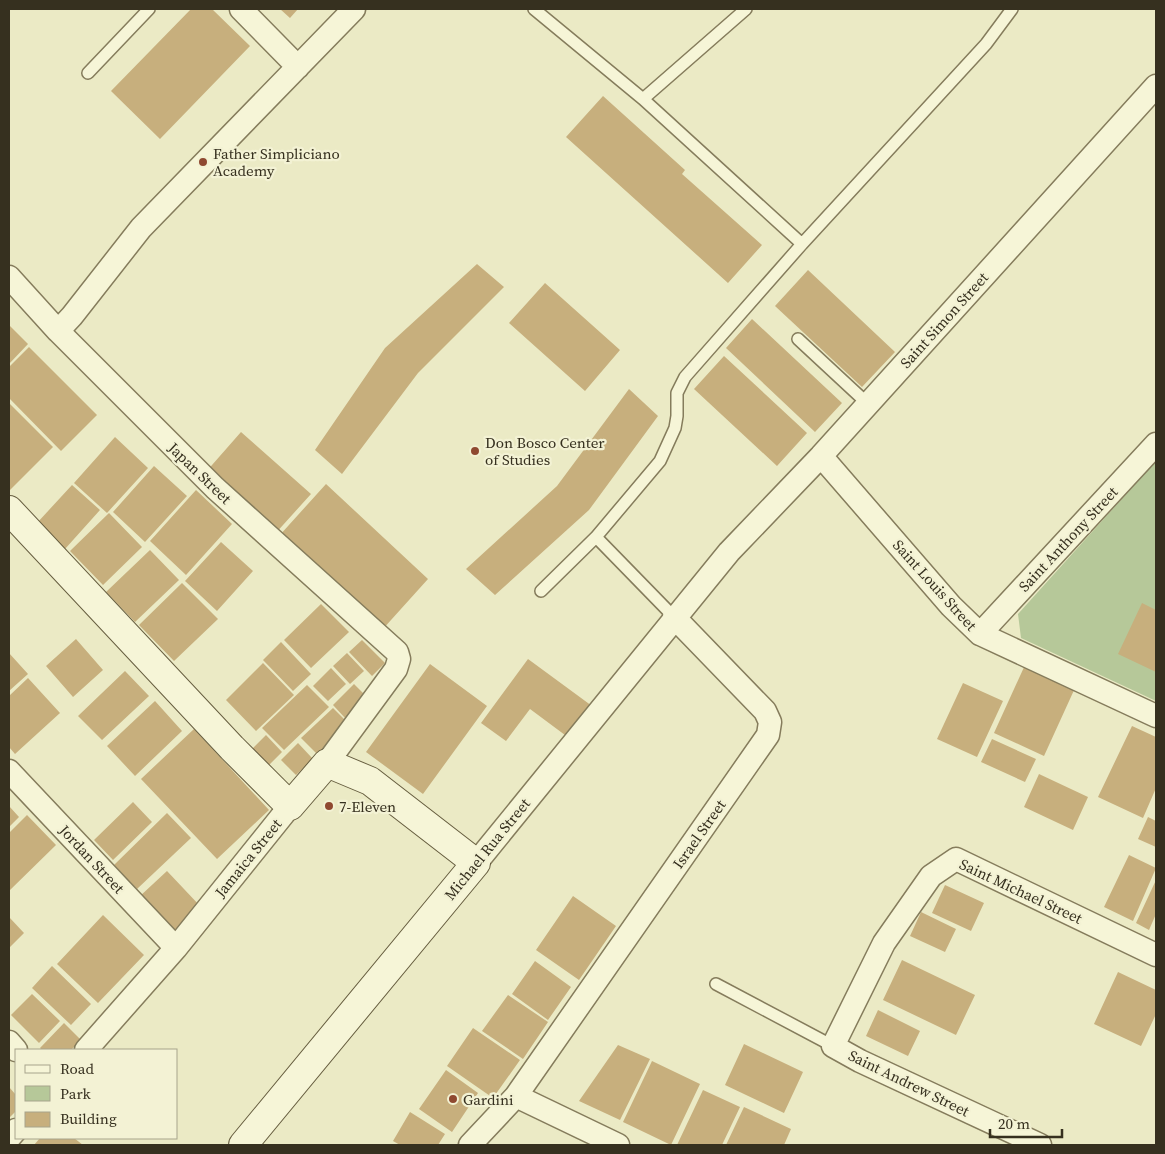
<svg xmlns="http://www.w3.org/2000/svg" width="1165" height="1154" font-family="'Source Serif 4',serif">
	<style>
		.green { fill: #b6c899 }
		.building { fill: #c7af7d }
		.lines { fill: none; stroke-linecap: round; stroke-linejoin: round }
		.service-casing { stroke: #857c5c; stroke-width: 14 }
		.minor-casing { stroke: #857c5c; stroke-width: 25 }
		.secondary-casing { stroke: #665d3f; stroke-width: 30 }
		.service { stroke: #f6f5d7; stroke-width: 11 }
		.minor { stroke: #f6f5d7; stroke-width: 22 }
		.secondary { stroke: #f6f5d7; stroke-width: 28 }
		.poi-dot { fill: #8f4930; stroke: #f3f2d4; stroke-width: 2 }
		.labels { text-anchor: middle; dominant-baseline: central; stroke-width: 4.5; stroke-linejoin: round; paint-order: stroke }
		.poi-label { font-size: 15px; fill: #36301f; stroke: #f3f2d4; text-anchor: start }
		.street-label { font-size: 15px; fill: #36301f; stroke: #f3f2d4 }
	</style>
	<rect width="100%" height="100%" fill="#ebeac5"/>
	<path class="green" d="M1156,461V701L1021,638L1018,614Z"/>
	<path class="building" d="M191,9H212L250,46L160,139L111,91Z
		M280,9H298L290,18Z
		M603,96L685,170L682,174L762,245L728,283L566,137Z
		M477,264L504,287L418,373L342,474L315,450L385,348Z
		M808,270L895,352L862,387L775,306Z
		M545,283L620,350L585,391L509,323Z
		M752,319L842,403L815,432L726,348Z
		M9,325L28,344L9,364Z
		M29,347L97,415L61,451L9,398V367Z
		M724,356L807,433L777,466L694,389Z
		M629,389L658,416L589,510L495,595L466,569L557,486Z
		M9,403L53,447L9,491Z
		M241,432L311,494L274,535L205,473Z
		M115,437L148,468L107,513L74,483Z
		M154,466L187,496L145,542L113,512Z
		M326,484L428,579L382,630L279,536Z
		M72,485L100,510L65,549L37,523Z
		M196,490L232,524L186,575L150,541Z
		M109,513L142,547L103,585L70,551Z
		M221,542L253,571L217,611L185,581Z
		M150,550L179,580L135,622L106,592Z
		M182,583L218,619L174,661L139,625Z
		M1142,603L1156,610V672L1118,654Z
		M321,604L349,632L311,668L284,640Z
		M76,639L103,670L73,697L46,666Z
		M362,640L385,663L372,676L349,652Z
		M281,642L311,674L293,691L263,660Z
		M9,653L28,674L9,691Z
		M347,653L364,671L350,684L333,666Z
		M528,659L592,706L569,738L530,709L506,741L481,723Z
		M263,663L294,695L256,731L226,700Z
		M430,664L487,706L423,794L366,752Z
		M1025,665L1075,688L1044,756L994,733Z
		M331,668L346,684L328,701L313,686Z
		M125,671L149,696L102,740L78,716Z
		M28,678L60,713L15,754L9,747V696Z
		M963,683L1003,701L977,757L937,739Z
		M354,684L367,697L345,718L333,705Z
		M307,685L329,707L284,750L262,728Z
		M155,701L182,731L135,776L107,746Z
		M333,708L349,724L317,754L301,738Z
		M1132,726L1156,737V788L1143,818L1098,797Z
		M194,729L269,810L217,859L141,779Z
		M266,735L282,752L260,774L244,757Z
		M992,739L1036,759L1025,782L981,762Z
		M298,743L313,759L296,775L281,760Z
		M1039,774L1088,797L1073,830L1024,807Z
		M133,802L152,822L113,860L94,840Z
		M9,806L19,817L9,827Z
		M167,813L191,838L137,889L114,865Z
		M27,815L56,845L9,891V833Z
		M1148,817L1156,821V847L1138,839Z
		M1129,855L1156,868L1133,921L1104,907Z
		M167,871L201,907L174,933L139,897Z
		M1156,880V914L1149,930L1136,923Z
		M945,885L984,903L971,931L932,913Z
		M573,896L616,926L579,980L536,950Z
		M921,912L956,929L945,952L910,936Z
		M103,915L144,955L98,1003L57,964Z
		M9,917L24,933L9,948Z
		M902,960L975,995L956,1035L883,1000Z
		M535,961L571,987L548,1020L512,994Z
		M52,966L91,1004L71,1025L32,988Z
		M1118,972L1156,990V1014L1141,1046L1094,1024Z
		M32,994L60,1021L39,1043L11,1015Z
		M508,995L548,1022L523,1059L482,1031Z
		M878,1010L920,1031L908,1056L866,1036Z
		M64,1023L81,1040L71,1050H42L40,1048Z
		M473,1028L520,1060L493,1098L447,1066Z
		M744,1044L803,1072L784,1113L725,1085Z
		M618,1045L650,1059L620,1120L579,1101Z
		M652,1061L700,1084L671,1145L623,1122Z
		M446,1070L478,1093L452,1132L419,1109Z
		M9,1087L16,1095V1111L9,1118Z
		M703,1090L740,1107L722,1145H677Z
		M744,1107L791,1129L784,1145H726Z
		M410,1112L445,1134L438,1145H400L393,1141Z
		M40,1138H74L83,1145H34Z"/>
	<g class="lines">
		<g class="service-casing">
			<path id="service" d="M534,9L643,99L802,244
				M88,73L149,9
				M643,99L746,9
				M798,339L868,404
				M596,537L674,617
				M541,591L596,537L660,461L675,428L677,416V393L685,377L802,244L986,44L1012,9
				M716,984L833,1046"/>
		</g>
		<g class="minor-casing">
			<path id="minor" d="M241,9L298,67
				M9,277L58,331L215,488L397,652L399,659L396,669L327,763
				M58,331L72,316L141,228L354,9
				M821,456L951,606L980,634L1156,716
				M980,634L1156,444
				M9,771L176,948
				M476,863L729,552L821,456L1156,86
				M9,1042L16,1050
				M86,1050L176,948L290,806
				M516,1096L618,1145
				M9,1138L16,1130
				M470,1145L516,1096L768,735L770,722L765,711L674,617
				M1040,1145L860,1061L833,1046L884,943L931,876L956,859L1156,955"/>
		</g>
		<g class="secondary-casing">
			<path id="secondary" d="M9,510L232,748L290,806L327,763L370,781L476,863L243,1145"/>
		</g>
		<use href="#service" class="service"/>
		<use href="#minor" class="minor"/>
		<use href="#secondary" class="secondary"/>
	</g>
	<g class="poi-dot">
		<circle cx="203" cy="162" r="5"/>
		<circle cx="475" cy="451" r="5"/>
		<circle cx="329" cy="806" r="5"/>
		<circle cx="453" cy="1099" r="5"/>
	</g>
	<g class="labels">
		<g class="poi-label">
			<text x="213" y="153">Father Simpliciano<tspan x="213" dy="17">Academy</tspan></text>
			<text x="485" y="442">Don Bosco Center<tspan x="485" dy="17">of Studies</tspan></text>
			<text x="339" y="806">7-Eleven</text>
			<text x="463" y="1099">Gardini</text>
		</g>
		<g class="street-label">
			<text transform="translate(944 320) rotate(-48)">Saint Simon Street</text>
			<text transform="translate(200 473) rotate(44)">Japan Street</text>
			<text transform="translate(1068 539) rotate(-47)">Saint Anthony Street</text>
			<text transform="translate(935 585) rotate(48)">Saint Louis Street</text>
			<text transform="translate(699 834) rotate(-55)">Israel Street</text>
			<text transform="translate(487 849) rotate(-51)">Michael Rua Street</text>
			<text transform="translate(248 858) rotate(-51)">Jamaica Street</text>
			<text transform="translate(92 859) rotate(47)">Jordan Street</text>
			<text transform="translate(1021 891) rotate(25)">Saint Michael Street</text>
			<text transform="translate(909 1083) rotate(26)">Saint Andrew Street</text>
		</g>
	</g>
	<rect width="1165" height="1154" fill="none" stroke="#36301f" stroke-width="20"/>
	<rect x="15" y="1049" width="162" height="90" fill="#f3f2d4" stroke="#a7a48c"/>
	<rect x="25" y="1065" width="25" height="8" fill="#f6f5d7" stroke="#a7a48c"/>
	<text x="60" y="1074" font-size="15" fill="#36301f">Road</text>
	<rect x="25" y="1086" width="25" height="15" fill="#b6c899" stroke="#a7a48c"/>
	<text x="60" y="1099" font-size="15" fill="#36301f">Park</text>
	<rect x="25" y="1112" width="25" height="15" fill="#c7af7d" stroke="#a7a48c"/>
	<text x="60" y="1124" font-size="15" fill="#36301f">Building</text>
	<path d="M990 1129v8h72v-8" fill="none" stroke="#36301f" stroke-width="2.5"/>
	<text x="998" y="1129" font-size="15" fill="#36301f" stroke="#f3f2d4" stroke-width="4" paint-order="stroke">20 m</text>
</svg>
